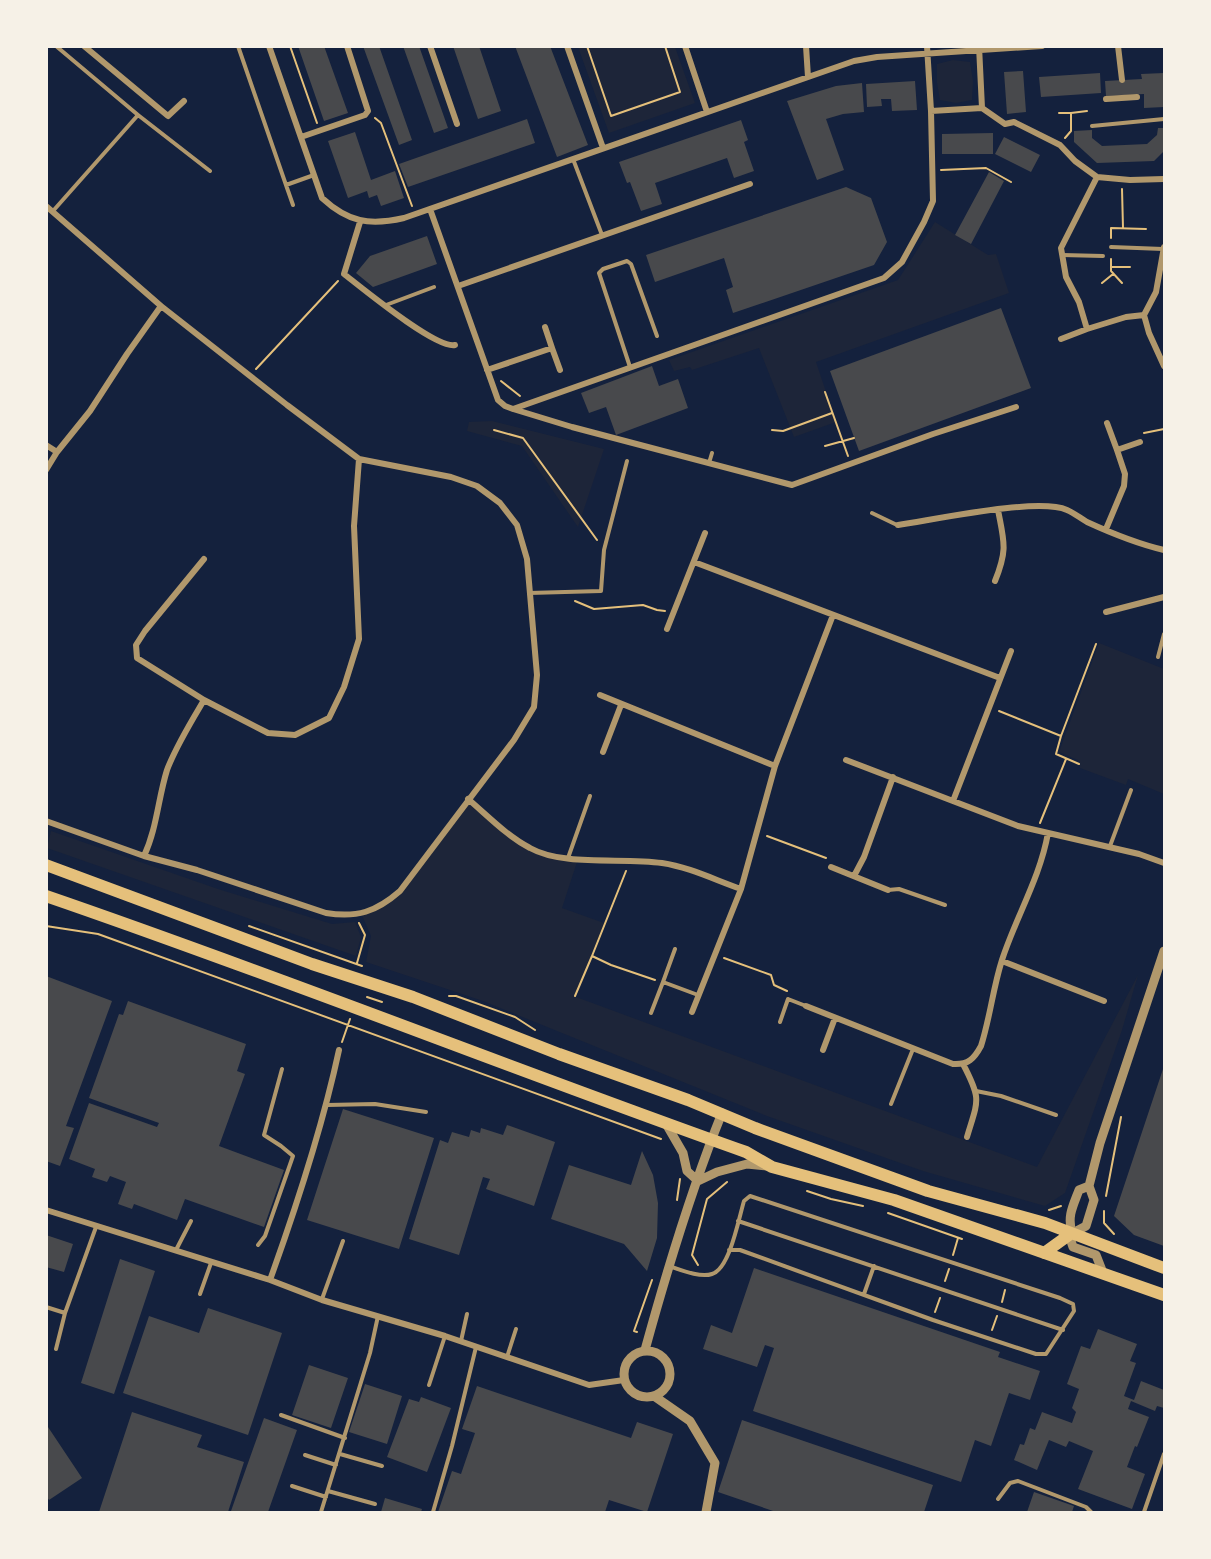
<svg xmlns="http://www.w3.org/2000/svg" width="1211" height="1559" font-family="'Varela Round',sans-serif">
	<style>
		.green { fill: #1d2539 }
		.building { fill: #48494c }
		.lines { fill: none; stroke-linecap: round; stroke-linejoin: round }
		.path { stroke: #e5c07b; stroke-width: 2 }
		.service { stroke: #b1986c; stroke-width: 4 }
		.minor { stroke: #b1986c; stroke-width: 6 }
		.tertiary { stroke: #b1986c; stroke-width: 9 }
		.trunk { stroke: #e5c07b; stroke-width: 12 }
	</style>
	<rect width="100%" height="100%" fill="#14213d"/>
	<path class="green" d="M578,47H675L695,103L609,133Z
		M953,60L970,62L973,81L972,100L956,103L940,100L937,83V64Z
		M935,222L988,255L996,254L1009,293L816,362L836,422L794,437L759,348L692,370L690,367L674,371L669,360L898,280Z
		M492,421L604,449L578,527L522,446L467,431L469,422Z
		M1099,643L1164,669V794L1128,779L1126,785L1080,768V761L1059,752Z
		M468,799L530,848L578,859L562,908L604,923L576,997L1037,1167L1138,975L1122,1030L1065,1193L1045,1206L923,1171L767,1116L483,1001L366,962L371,936L361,913L400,891Z
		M51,831L218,889L332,924L355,922L361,937L356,956L47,848Z"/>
	<path class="building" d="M298,46H324L348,113L324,121Z
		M363,46H379L412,140L399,145Z
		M403,46H419L448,128L434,133Z
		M453,46H479L501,111L478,119Z
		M515,46H550L588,145L557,157Z
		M1023,71L1026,112L1007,114L1004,72Z
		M1100,73L1101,93L1041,97L1039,77Z
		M1164,73V107L1144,108V94L1106,96L1105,81L1142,79L1141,74Z
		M915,81L917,110L892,111L891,99H881L882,106L867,107L866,84Z
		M862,83L864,112L843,114L826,119L844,170L817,180L787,101L836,86Z
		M527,119L535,143L408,187L399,164Z
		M741,120L748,140L744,142L754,171L734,178L727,158L655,183L662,204L641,211L630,182L627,183L619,162Z
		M1158,128H1164V151L1154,161L1097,163L1074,142V131L1092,130V138L1102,146L1147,144L1157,135Z
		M355,132L371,180L395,171L404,198L381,206L377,195L369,198L367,191L348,198L328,141Z
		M993,133V154H942V134Z
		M1004,137L1040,155L1031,172L995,154Z
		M989,172L1004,181L971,244L955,235Z
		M846,187L871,198L887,242L874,265L733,313L726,290L733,287L724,258L655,282L646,255Z
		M427,236L437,264L373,287L356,273L370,256Z
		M1001,308L1031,388L859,451L830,371Z
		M652,366L659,386L678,379L688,408L616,435L606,407L589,413L581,393Z
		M46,976L112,1001L66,1126L74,1128L60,1166L46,1161Z
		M128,1001L246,1044L237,1071L245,1074L219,1146L284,1170L264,1227L185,1199L177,1220L134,1204L132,1209L118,1204L126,1182L110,1176L107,1182L92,1177L95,1169L69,1159L89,1103L157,1127L159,1123L89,1098L119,1014L123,1015Z
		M1164,1066V1246L1134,1235L1114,1216Z
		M343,1109L434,1138L399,1249L307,1220Z
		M507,1125L555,1142L534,1206L486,1189L490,1179L483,1177L459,1255L409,1239L440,1140L448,1143L452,1132L469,1137L471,1130L480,1133L481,1128L503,1135Z
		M642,1151L653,1175L658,1203L657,1238L647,1271L624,1244L551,1219L569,1165L631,1185Z
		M46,1235L73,1244L64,1272L46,1267Z
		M120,1259L155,1271L114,1394L81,1383Z
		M754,1268L1000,1352L998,1357L1040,1371L1030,1400L1009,1393L991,1446L975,1440L961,1482L753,1411L774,1348L765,1345L757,1367L703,1349L711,1325L732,1333Z
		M208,1308L282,1333L248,1435L123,1393L149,1316L199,1333Z
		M1098,1329L1137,1344L1130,1361L1136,1363L1124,1396L1134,1400L1141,1381L1164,1390V1408L1157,1406L1155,1411L1131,1401L1128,1409L1149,1417L1137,1447L1135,1446L1127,1467L1145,1474L1132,1509L1078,1489L1093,1451L1069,1441L1066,1447L1049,1440L1037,1470L1014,1460L1020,1444L1024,1445L1030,1428L1035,1430L1042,1412L1072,1423L1076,1412L1072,1408L1079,1389L1067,1384L1081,1346L1090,1349Z
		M309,1365L348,1378L331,1428L292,1415Z
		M365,1384L402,1396L387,1444L349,1432Z
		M477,1386L631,1438L637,1422L673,1434L647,1512L609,1500L605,1512H438L452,1471L461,1474L475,1433L462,1429Z
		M421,1397L451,1408L427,1472L387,1457L409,1399L419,1402Z
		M132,1412L202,1435L197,1447L244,1462L228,1512H99Z
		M264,1418L297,1430L268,1512H235L231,1511Z
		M742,1420L933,1485L924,1512H776L718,1492Z
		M46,1424L82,1478L49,1500L46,1496Z
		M1034,1492L1074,1506L1072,1512H1027Z
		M385,1498L422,1509L421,1512H381Z"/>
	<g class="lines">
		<path class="path" d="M290,46L317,123
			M587,46L611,116L680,92L665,46
			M1059,113H1071V131L1065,138
			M1071,113L1087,111
			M375,118L381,123L412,206
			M941,170L986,168L1011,182
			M1122,189L1123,228
			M1111,238V228L1146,229
			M1111,259V271L1122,283
			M1111,267H1130
			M1102,283L1113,274
			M256,369L338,281
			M501,381L520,396
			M825,392L848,456
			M494,430L523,438L597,540
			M772,430L783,431L832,413
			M1144,433L1164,429
			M825,446L854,438
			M575,601L594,609L643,605L657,610L665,611
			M999,711L1061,736L1056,754L1079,764
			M1061,736L1096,644
			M1040,823L1066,759
			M767,836L826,858
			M626,871L592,956L611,965L655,980
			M46,926L98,934L661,1139
			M249,926L362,966
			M724,958L771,975L774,985L787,991
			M357,963L365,935L359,923
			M449,996H456L515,1017L535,1030
			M575,996L592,956
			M367,997L382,1002
			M342,1042L350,1019
			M807,1191L831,1199L863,1206
			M1106,1196L1121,1117
			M677,1200L680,1179
			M1049,1210L1061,1206
			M888,1213L962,1239
			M1104,1223V1211
			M1104,1223L1114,1234
			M953,1255L958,1238
			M698,1265L692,1255L707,1199L727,1182
			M945,1281L949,1269
			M1002,1302L1005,1290
			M935,1312L940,1298
			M992,1330L997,1316
			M637,1332L634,1331L652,1280"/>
		<path class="service" d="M238,46L286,185
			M138,115L210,171
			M1092,126L1164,119
			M573,159L602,235
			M293,205L286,185L314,175
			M53,211L138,115L56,46
			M1111,247L1163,249
			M1062,255L1103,256
			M386,305L434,287
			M630,367L599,273L603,269L627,261L631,264L657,336
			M709,463L712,453
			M872,513L897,525
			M529,593L601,591L604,550L627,461
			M1158,657L1164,634
			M1110,846L1131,790
			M568,858L590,796
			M888,890L899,889L945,905
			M663,982L675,949
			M651,1013L663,982L698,995
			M780,1022L788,999L806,1006
			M976,1091L1001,1096L1056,1115
			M891,1104L913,1049
			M327,1105L375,1104L426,1112
			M738,1221L1063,1330
			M258,1245L265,1236L293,1156L281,1146L264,1135L282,1069
			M176,1250L191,1221
			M669,1266C681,1270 700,1278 712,1274C730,1269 739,1217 744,1201L750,1196L1060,1298L1073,1304L1074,1311L1046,1354H1036L933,1320L740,1250H729
			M200,1294L211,1263
			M864,1294L874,1266
			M322,1299L343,1241
			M46,1307L65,1313
			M461,1341L467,1314
			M56,1349L65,1313L96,1227
			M507,1357L516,1329
			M429,1385L445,1336
			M281,1415L345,1438
			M340,1454L382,1466
			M305,1455L336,1465
			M292,1486L326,1497
			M328,1491L375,1504
			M998,1499L1010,1483L1018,1481L1086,1507L1091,1512
			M321,1512L370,1353L378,1316
			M433,1512L452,1446L476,1347
			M1144,1512L1164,1454"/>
		<path class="minor" d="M84,46L168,116L184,101
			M269,46L322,198C348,222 369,226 404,218L854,61L877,57L1042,46
			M430,46L457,124
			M567,46L603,148
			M685,46L707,112
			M806,46L808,77
			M1118,46L1122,80
			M1106,99L1137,97
			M982,108L1005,124L1014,122L1060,145L1075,161L1097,177
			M931,111L982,108L979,46
			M301,137L365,115L368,111L347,46
			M46,206L161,306L287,405L359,459L451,477L477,486L500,503L517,525L527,559L537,675L534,707L514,740L400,891C376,912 357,918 326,913L197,870L144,856L46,821
			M430,209L498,400L505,406L513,409L572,427L792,485L933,434L1016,407
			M360,222L344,274C362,288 436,349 455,345
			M458,286L750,184
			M1144,315L1126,317L1087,329L1079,302L1066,277L1061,248L1097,177L1130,180L1164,179
			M1144,315L1156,292L1164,247
			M1144,315L1149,333L1164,366
			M545,327L552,348
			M1061,339L1087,329
			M487,370L552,348L560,370
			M513,409L884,278L902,262L924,222L933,201L931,111L927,46
			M1107,423L1117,450
			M46,445L57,452
			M46,470L57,452L90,411L127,354L161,306
			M898,525C933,520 1038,497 1067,510C1074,513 1080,518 1087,522C1111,533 1138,544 1164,550
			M1106,529L1124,486L1125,474L1117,450L1140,442
			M204,559L145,631L136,645L137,658L204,700L268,733L295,735L329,718L344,687L359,639L354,526L359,459
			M694,562L1000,678
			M995,581C1008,549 1004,542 998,510
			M1106,612L1164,597
			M667,629L705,533
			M600,695L775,766
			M603,752L621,705
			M846,760L1018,826L1139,854L1164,863
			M468,799C488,816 507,836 530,848C564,867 623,857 662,863C689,867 715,880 741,889
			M953,801L1011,651
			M144,856C157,828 158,799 167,770C176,746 191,722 204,700
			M831,867L888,890
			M854,876L864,857L893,777
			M1002,961L1104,1001
			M806,1006L953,1064C968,1065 974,1059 981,1046C990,1018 993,988 1002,960C1016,917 1040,878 1048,833
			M692,1012L741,889L775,766L833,615
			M823,1050L835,1018
			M963,1064C982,1100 978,1100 967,1137
			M46,1210L270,1280L322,1300L445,1336L589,1385L624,1380
			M270,1280C297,1205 322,1129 339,1050"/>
		<path class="tertiary" d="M665,1122L683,1153L687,1171L698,1181
			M698,1181L717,1172L747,1164L767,1166
			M1072,1233C1067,1216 1073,1206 1079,1190L1089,1186
			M1103,1273L1096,1255L1073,1247L1069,1235L1086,1226L1094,1200L1089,1186L1100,1143L1164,951
			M645,1350C667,1270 691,1190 722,1113
			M624 1374a23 23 0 1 1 46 0a23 23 0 1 1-46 0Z
			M654,1396L690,1421L715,1463L706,1512"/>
		<path class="trunk" d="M46,865L312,964L413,997L559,1054L688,1100L755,1128L928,1191L1045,1223L1164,1268
			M46,896C282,977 512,1069 746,1152L772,1167L894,1200L1164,1295
			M1044,1253L1069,1235"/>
	</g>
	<rect width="1211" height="1559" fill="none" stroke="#f6f1e7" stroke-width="96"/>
</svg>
